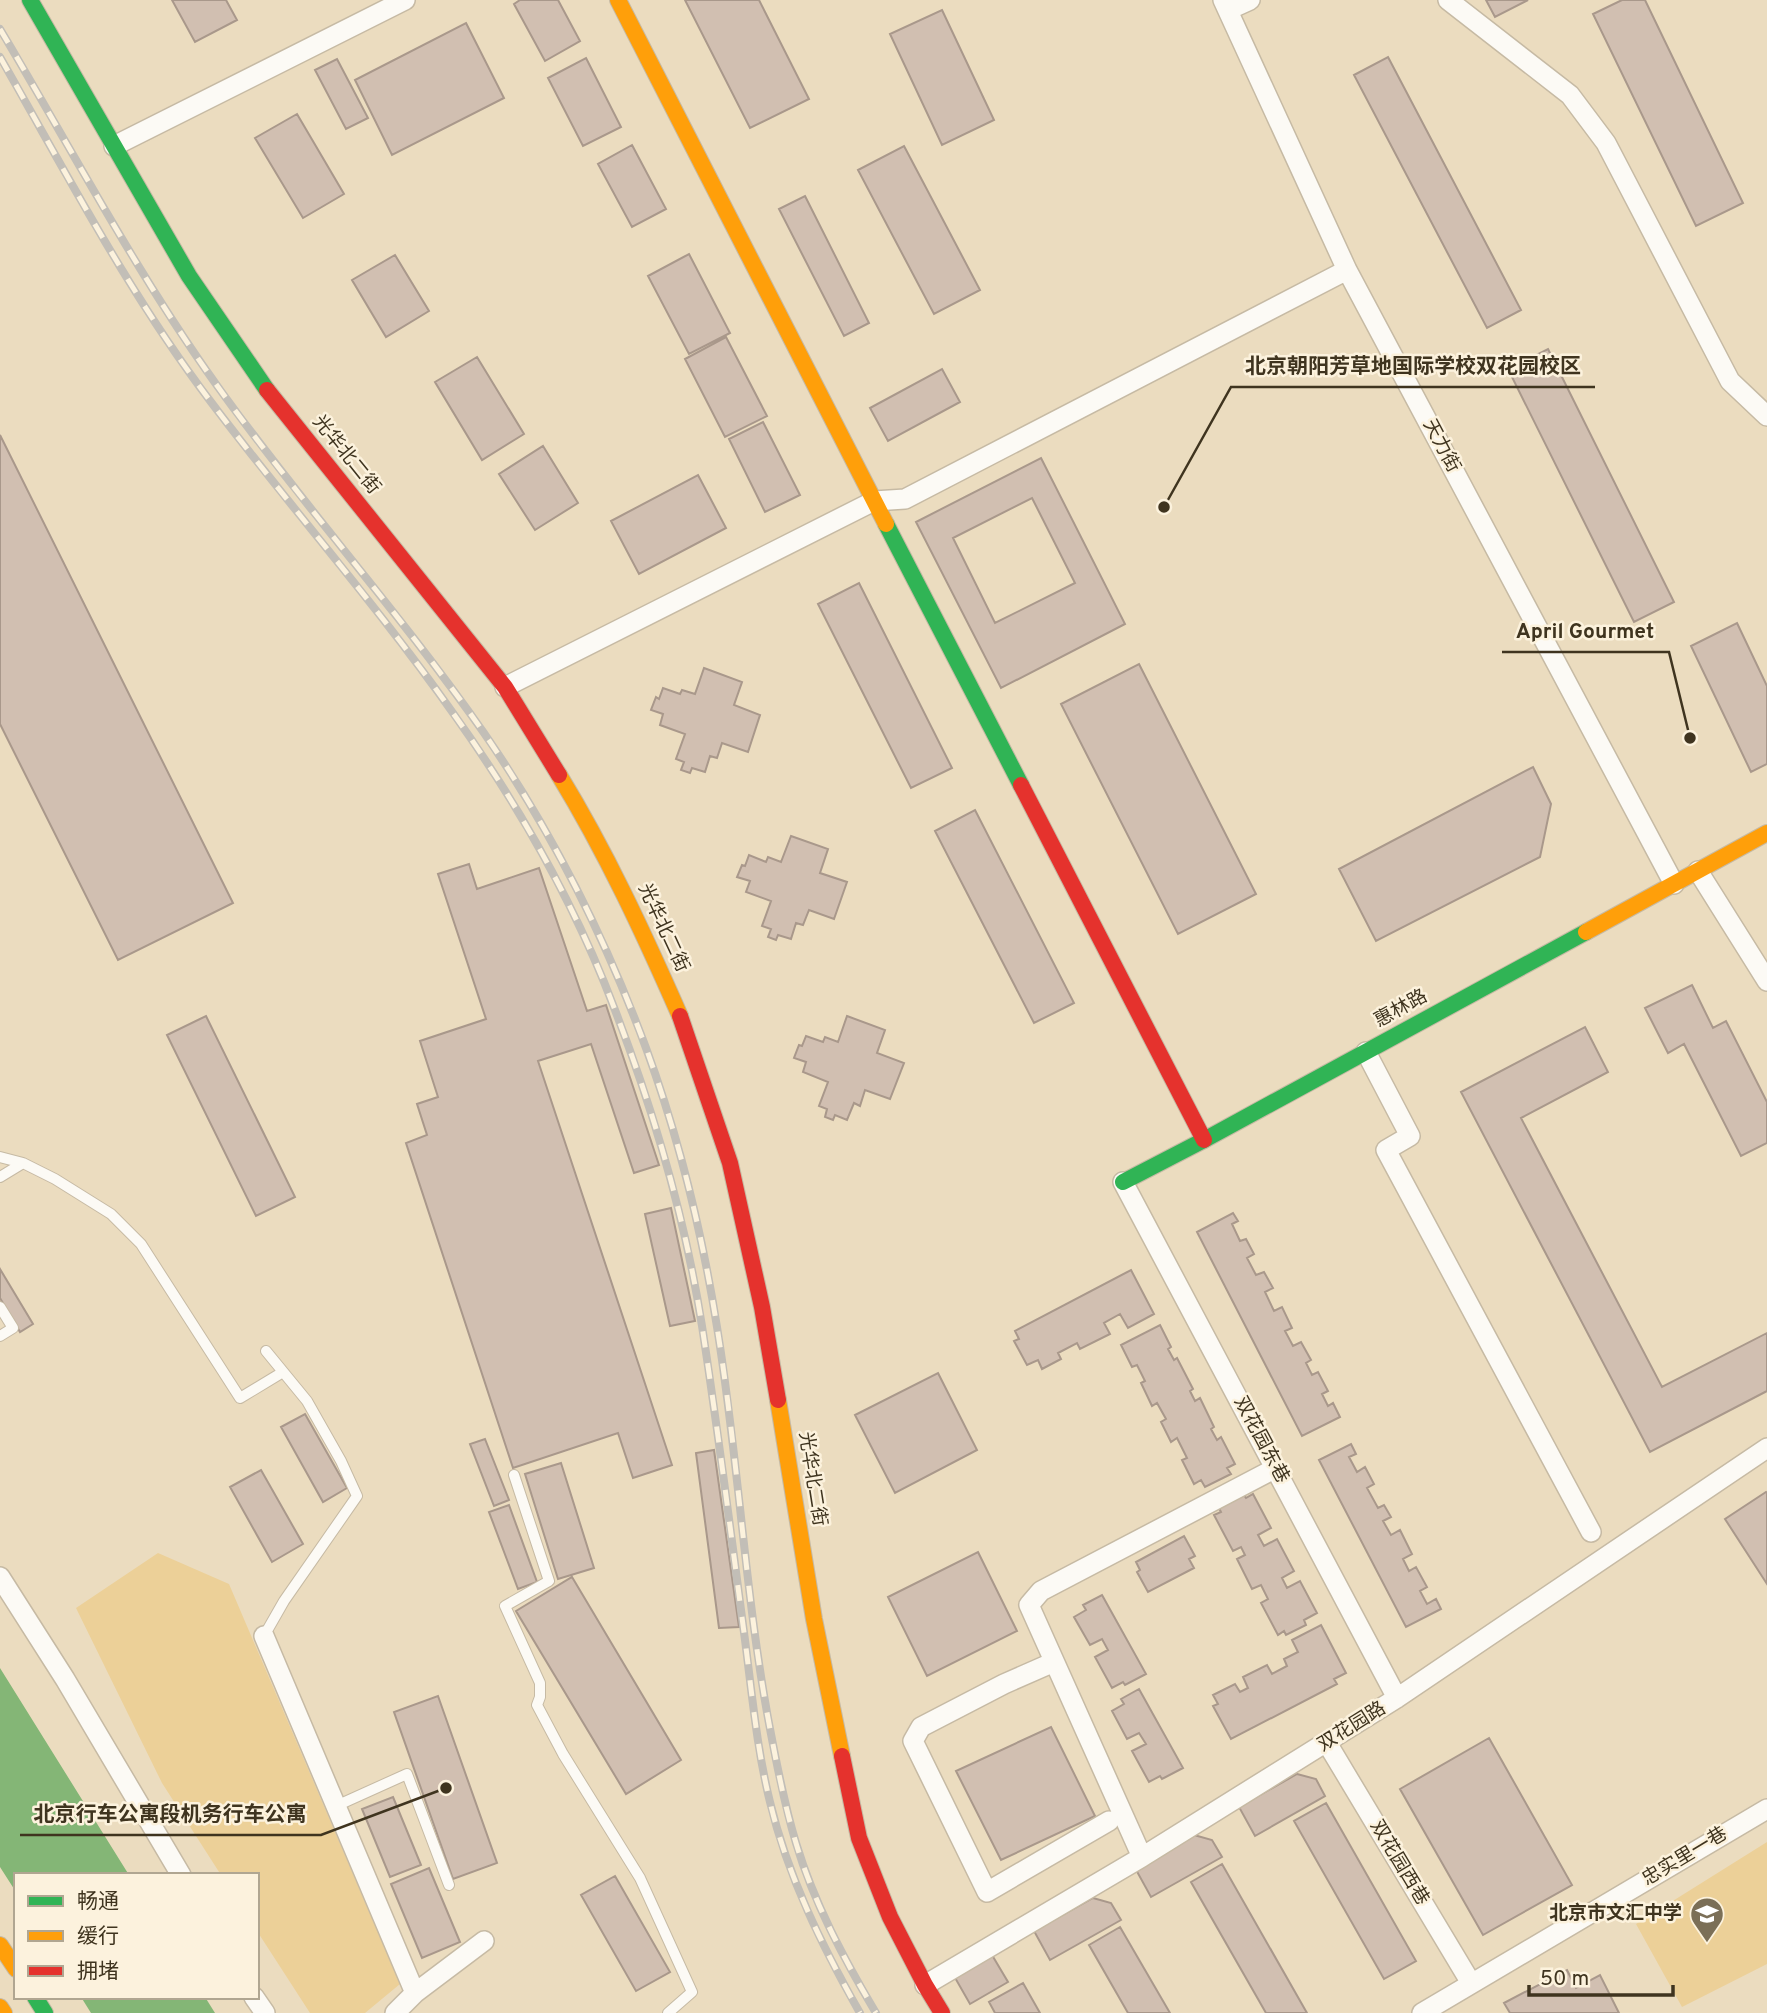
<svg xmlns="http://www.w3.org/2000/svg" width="1767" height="2013" font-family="Overpass,'Noto Sans SC',sans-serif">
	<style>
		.green { fill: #ecd098 }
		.water { fill: #84b676 }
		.building { fill: #d1bfb1; stroke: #a9988b; stroke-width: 2; fill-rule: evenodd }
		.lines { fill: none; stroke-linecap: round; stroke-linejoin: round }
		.lane-casing { stroke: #c6baa4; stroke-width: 12 }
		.street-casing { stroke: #c6baa4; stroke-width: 22 }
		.fast-casing { stroke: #c6baa4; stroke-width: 18 }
		.slow-casing { stroke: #c6baa4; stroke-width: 18 }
		.jam-casing { stroke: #c6baa4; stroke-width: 18 }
		.lane { stroke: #fcfaf5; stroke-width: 10 }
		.street { stroke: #fcfaf5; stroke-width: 19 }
		.fast { stroke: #30b455; stroke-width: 16 }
		.slow { stroke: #ff9f0a; stroke-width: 16 }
		.jam { stroke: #e5322d; stroke-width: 16 }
		.rail-casing { stroke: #c2beb7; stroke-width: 8 }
		.rail { stroke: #fcf2dd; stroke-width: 5; stroke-dasharray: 16; stroke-linecap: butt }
		.labels { text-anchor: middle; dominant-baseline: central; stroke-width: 5; stroke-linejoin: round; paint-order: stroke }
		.street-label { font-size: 19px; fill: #3f341f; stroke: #fcf2dd }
		.poi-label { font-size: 19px; font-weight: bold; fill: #3f341f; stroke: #fcf2dd; text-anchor: end }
		.leader { fill: none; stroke: #3f341f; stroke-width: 2.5 }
		.callout-dot { fill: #3f341f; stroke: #fcf2dd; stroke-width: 2.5 }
		.callout-label { font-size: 21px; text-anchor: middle; font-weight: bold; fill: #3f341f; stroke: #fcf2dd; stroke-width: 5; stroke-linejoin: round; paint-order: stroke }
	</style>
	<rect width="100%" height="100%" fill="#ebdcbf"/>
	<path class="green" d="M158,1553L229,1584L400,1984L365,2013H310L257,1931V1875H221L162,1783L76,1608Z
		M1767,1842V1964L1682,2007L1636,1924Z"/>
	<path class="water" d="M0,1668L129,1875H16V1892L0,1867Z
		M81,1997H205L215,2013H91Z"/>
	<path class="building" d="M172,0H226L237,20L195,42Z
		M520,0H558L580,41L545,61L514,4Z
		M685,0H759L809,99L750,128Z
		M1486,0H1528L1495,17Z
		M1622,0H1645L1743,203L1696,226L1593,14Z
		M942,10L994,120L942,145L890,34Z
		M466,23L504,98L392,155L355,80Z
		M1388,57L1521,310L1487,328L1354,75Z
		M586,58L621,127L583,146L548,78Z
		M337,59L368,118L346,129L315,70Z
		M297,114L344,194L303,218L255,138Z
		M632,145L666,209L632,227L598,164Z
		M904,146L980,290L934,314L858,170Z
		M805,196L869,323L844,336L779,209Z
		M689,254L730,333L689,354L648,276Z
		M395,255L429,311L386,337L352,280Z
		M726,337L767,416L725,437L685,359Z
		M1548,349L1674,602L1634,622L1508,369Z
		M477,357L524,434L482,460L435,382Z
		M942,369L960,402L888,441L870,408Z
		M763,422L800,495L765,512L729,439Z
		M0,435L233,903L118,960L0,724Z
		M543,446L578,503L535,530L499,474Z
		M1041,458L1125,624L1001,688L916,522ZM1032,498L1075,583L995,623L953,538Z
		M698,475L726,528L639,574L611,521Z
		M859,583L952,768L911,788L818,604Z
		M1737,623L1767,686V764L1751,772L1691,646Z
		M1139,664L1256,894L1178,934L1061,704Z
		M704,668L742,682L734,705L760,715L748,752L722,743L717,758L710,756L705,772L692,768L690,773L681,770L684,762L676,759L685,734L660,725L663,714L651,710L656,697L659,699L663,688L680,694L682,690L695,694Z
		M1533,767L1551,804L1540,857L1376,941L1339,869Z
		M975,810L1074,1003L1034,1023L935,831Z
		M791,836L828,849L820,873L847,882L834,919L809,910L803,925L796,923L791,939L778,935L776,940L768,937L771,929L762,926L771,901L746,892L750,881L737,877L742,865L745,866L749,855L766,862L768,857L781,862Z
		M469,864L477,889L539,868L587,1011L606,1005L659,1165L634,1173L591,1044L538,1061L672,1465L633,1478L618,1433L513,1468L406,1143L427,1135L417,1104L438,1097L420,1041L486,1019L438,874Z
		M1692,985L1713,1028L1726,1021L1767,1102V1143L1741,1156L1684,1044L1668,1053L1645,1008Z
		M206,1016L295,1197L256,1216L167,1035Z
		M847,1016L885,1030L877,1053L904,1063L890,1099L865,1090L860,1106L854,1103L847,1120L835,1115L833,1120L825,1117L827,1109L819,1106L828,1082L803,1072L806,1062L794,1058L799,1045L802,1046L806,1036L823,1042L825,1037L838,1042Z
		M1585,1027L1608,1072L1521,1118L1662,1387L1767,1333V1391L1650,1452L1461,1092Z
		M671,1208L695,1321L670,1326L645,1214Z
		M1233,1213L1238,1221L1232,1224L1240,1241L1246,1239L1254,1254L1247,1258L1256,1275L1264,1272L1273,1288L1265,1292L1274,1311L1282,1307L1292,1328L1285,1331L1293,1346L1301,1342L1311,1360L1306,1363L1312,1375L1318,1372L1328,1391L1322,1394L1328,1406L1333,1403L1340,1417L1302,1436L1197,1232Z
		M0,1269L33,1324L20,1332L0,1298Z
		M1131,1270L1154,1314L1128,1328L1120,1314L1104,1323L1110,1334L1080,1349L1077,1343L1058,1353L1061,1359L1042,1369L1038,1360L1027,1365L1014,1341L1019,1339L1015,1331Z
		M1160,1325L1171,1347L1168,1349L1174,1360L1177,1358L1193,1389L1190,1391L1195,1401L1200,1398L1214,1427L1211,1429L1217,1440L1221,1437L1235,1464L1227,1468L1231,1474L1205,1487L1201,1480L1194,1484L1182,1460L1187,1458L1177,1438L1171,1442L1161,1422L1166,1419L1157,1403L1152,1406L1141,1383L1145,1381L1137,1365L1132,1367L1121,1345Z
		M938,1373L977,1450L895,1493L855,1415Z
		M305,1414L347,1488L323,1502L281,1427Z
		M485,1439L509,1500L494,1506L470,1444Z
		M1351,1444L1356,1454L1349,1457L1357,1472L1365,1467L1374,1484L1367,1488L1378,1508L1384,1505L1391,1517L1383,1521L1391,1535L1400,1530L1412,1554L1403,1559L1409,1571L1416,1567L1427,1587L1420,1591L1427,1604L1436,1599L1441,1609L1406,1627L1319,1460Z
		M714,1450L739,1627L719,1628L696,1453Z
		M561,1463L594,1568L558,1579L525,1474Z
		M261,1470L303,1544L272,1562L230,1487Z
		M1766,1492L1767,1493V1584L1725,1519Z
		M1253,1494L1271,1528L1258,1535L1264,1546L1277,1539L1294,1571L1282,1578L1287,1588L1300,1581L1317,1613L1304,1620L1306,1625L1286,1635L1284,1631L1278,1635L1261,1603L1268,1599L1261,1585L1252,1589L1237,1559L1245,1555L1241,1547L1233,1551L1214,1515L1221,1512L1219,1508L1244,1495L1246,1498Z
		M509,1505L537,1582L518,1589L489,1512Z
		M1184,1536L1195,1556L1189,1559L1194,1568L1148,1592L1137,1572L1140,1570L1136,1562Z
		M978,1552L1017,1631L927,1676L888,1597Z
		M572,1577L681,1760L626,1794L516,1611Z
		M1102,1595L1146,1674L1125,1685L1123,1682L1112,1688L1095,1657L1108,1650L1102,1639L1090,1645L1074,1617L1086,1610L1083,1605Z
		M1321,1625L1346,1673L1334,1679L1337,1684L1231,1739L1213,1706L1218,1704L1213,1695L1235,1684L1240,1692L1248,1688L1243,1677L1267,1665L1272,1674L1287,1666L1284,1659L1298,1652L1292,1640Z
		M1139,1689L1183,1768L1162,1779L1160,1776L1149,1782L1132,1751L1146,1744L1139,1733L1127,1739L1112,1711L1124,1704L1121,1699Z
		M438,1696L497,1863L453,1879L394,1712Z
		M1051,1727L1095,1816L1001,1860L956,1771Z
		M1489,1738L1572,1885L1483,1935L1400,1789Z
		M1297,1774L1316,1779L1325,1796L1255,1836L1239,1807Z
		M393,1797L421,1865L390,1877L362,1809Z
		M1326,1803L1416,1961L1384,1979L1294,1821Z
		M1194,1835L1212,1840L1222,1857L1151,1897L1135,1868Z
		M1222,1864L1307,2013H1266L1191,1882Z
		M429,1868L460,1942L422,1958L391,1884Z
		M615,1876L670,1972L636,1991L581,1895Z
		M1093,1898L1111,1903L1121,1920L1050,1960L1034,1931Z
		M1120,1927L1170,2013H1128L1089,1945Z
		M992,1955L1008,1982L970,2004L954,1976Z
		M1567,1970L1576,1988L1600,1975L1619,2013H1510L1504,2003Z
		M1023,1983L1040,2013H995L989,2002Z"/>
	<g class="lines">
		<g class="lane-casing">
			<path id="lane" d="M0,1157L23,1163L55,1179L111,1214L141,1244L240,1398L283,1372
				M0,1177L23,1163
				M0,1307L13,1328L0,1336
				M514,1475L549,1581L505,1606L540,1683V1697L537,1705L563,1754L640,1878L692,1992L668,2013
				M264,1636L284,1601L357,1496L341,1461L307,1401L266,1351
				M336,1806L407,1774L449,1885"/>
		</g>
		<g class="street-casing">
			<path id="street" d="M1223,0L1347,270L1674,884
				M1448,0L1570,95L1606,143L1730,381L1767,416
				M1228,10L1250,0
				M114,146L405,0
				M505,687L874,501L905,499L1347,270
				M1698,871L1767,981
				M1366,1052L1410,1136L1386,1150L1591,1532
				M1123,1182L1397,1698
				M0,1577L65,1679L181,1875
				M264,1636L415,1993
				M1054,1662L1004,1684L921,1727L913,1741L987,1892L1109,1821
				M1327,1743L1471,1983
				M1142,1857L1029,1605L1041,1591L1276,1468
				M925,1985L1142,1857L1397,1698L1767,1448
				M254,1997L265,2013
				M395,2013L415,1993L484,1941
				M1422,2013L1767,1809"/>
		</g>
		<g class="fast-casing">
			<path id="fast" d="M30,0L189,276L267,390
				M886,524L1021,785
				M1123,1182L1204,1140L1586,932
				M35,1997L45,2013"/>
		</g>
		<g class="slow-casing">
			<path id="slow" d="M618,0L886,524
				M559,775C606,852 644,934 680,1016
				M1586,932L1767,833
				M778,1400L814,1619L842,1756
				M0,1945L16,1969
				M0,2007L4,2013"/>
		</g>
		<g class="jam-casing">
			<path id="jam" d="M267,390L505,687L559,775
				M1021,785L1204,1140
				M680,1016L730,1163L762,1307L778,1400
				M842,1756L859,1838L890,1917L925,1985L942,2013"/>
		</g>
		<use href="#lane" class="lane"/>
		<use href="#street" class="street"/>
		<use href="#fast" class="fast"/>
		<use href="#slow" class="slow"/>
		<use href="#jam" class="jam"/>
		<g class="rail-casing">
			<path id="rail" d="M0,29C74,153 141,282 226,398C309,512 403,617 484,733C551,830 605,937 646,1048C679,1138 702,1232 717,1327C739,1462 745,1600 771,1734C778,1771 785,1807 796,1843C814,1903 844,1959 876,2013
				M0,57C67,174 129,294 211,402C290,507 377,605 453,713C518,804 575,904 615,1010C654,1112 685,1217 702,1326C718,1430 731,1535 745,1640C752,1694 757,1750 770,1802C788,1877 822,1946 860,2013"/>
		</g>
		<use href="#rail" class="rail"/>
	</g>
	<defs>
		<g id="school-pin" transform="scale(1.75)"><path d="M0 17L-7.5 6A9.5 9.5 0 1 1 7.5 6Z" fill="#7b6f57" stroke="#fcf2dd"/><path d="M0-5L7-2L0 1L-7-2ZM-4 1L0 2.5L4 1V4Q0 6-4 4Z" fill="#fff"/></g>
	</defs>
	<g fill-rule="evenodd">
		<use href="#school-pin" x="1707" y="1914"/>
	</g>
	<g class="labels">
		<g class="street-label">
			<text transform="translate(1441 446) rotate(62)">天力街</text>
			<text transform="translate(346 455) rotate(51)">光华北二街</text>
			<text transform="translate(663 928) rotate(65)">光华北二街</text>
			<text transform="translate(1401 1009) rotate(-29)">惠林路</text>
			<text transform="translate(1261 1440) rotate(62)">双花园东巷</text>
			<text transform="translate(812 1479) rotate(81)">光华北二街</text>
			<text transform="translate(1352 1727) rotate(-32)">双花园路</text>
			<text transform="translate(1685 1857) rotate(-31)">忠实里一巷</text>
			<text transform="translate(1399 1863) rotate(59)">双花园西巷</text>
		</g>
		<g class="poi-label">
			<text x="1682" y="1914">北京市文汇中学</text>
		</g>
	</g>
	<path class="leader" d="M1164 507L1231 387H1595M1690 738L1669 652H1502M446 1788L321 1835H20"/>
	<g class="callout-dot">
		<circle cx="1164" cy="507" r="7"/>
		<circle cx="1690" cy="738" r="7"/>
		<circle cx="446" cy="1788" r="7"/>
	</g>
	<g class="callout-label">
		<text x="1413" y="373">北京朝阳芳草地国际学校双花园校区</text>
		<text x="1585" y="638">April Gourmet</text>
		<text x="170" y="1821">北京行车公寓段机务行车公寓</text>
	</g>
	<rect x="14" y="1873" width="245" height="126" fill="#fcf2dd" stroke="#b0a691" stroke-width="2"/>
	<rect x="28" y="1896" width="35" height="10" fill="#30b455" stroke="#b0a691" stroke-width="2"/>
	<text x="77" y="1908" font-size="21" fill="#3f341f">畅通</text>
	<rect x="28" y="1931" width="35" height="10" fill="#ff9f0a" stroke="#b0a691" stroke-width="2"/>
	<text x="77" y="1943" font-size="21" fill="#3f341f">缓行</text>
	<rect x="28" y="1966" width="35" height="10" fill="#e5322d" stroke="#b0a691" stroke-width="2"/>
	<text x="77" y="1978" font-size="21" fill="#3f341f">拥堵</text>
	<path d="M1529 1985v10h144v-10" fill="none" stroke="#3f341f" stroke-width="3.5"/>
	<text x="1540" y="1985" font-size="21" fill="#3f341f" stroke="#fcf2dd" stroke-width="5" paint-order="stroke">50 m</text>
</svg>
